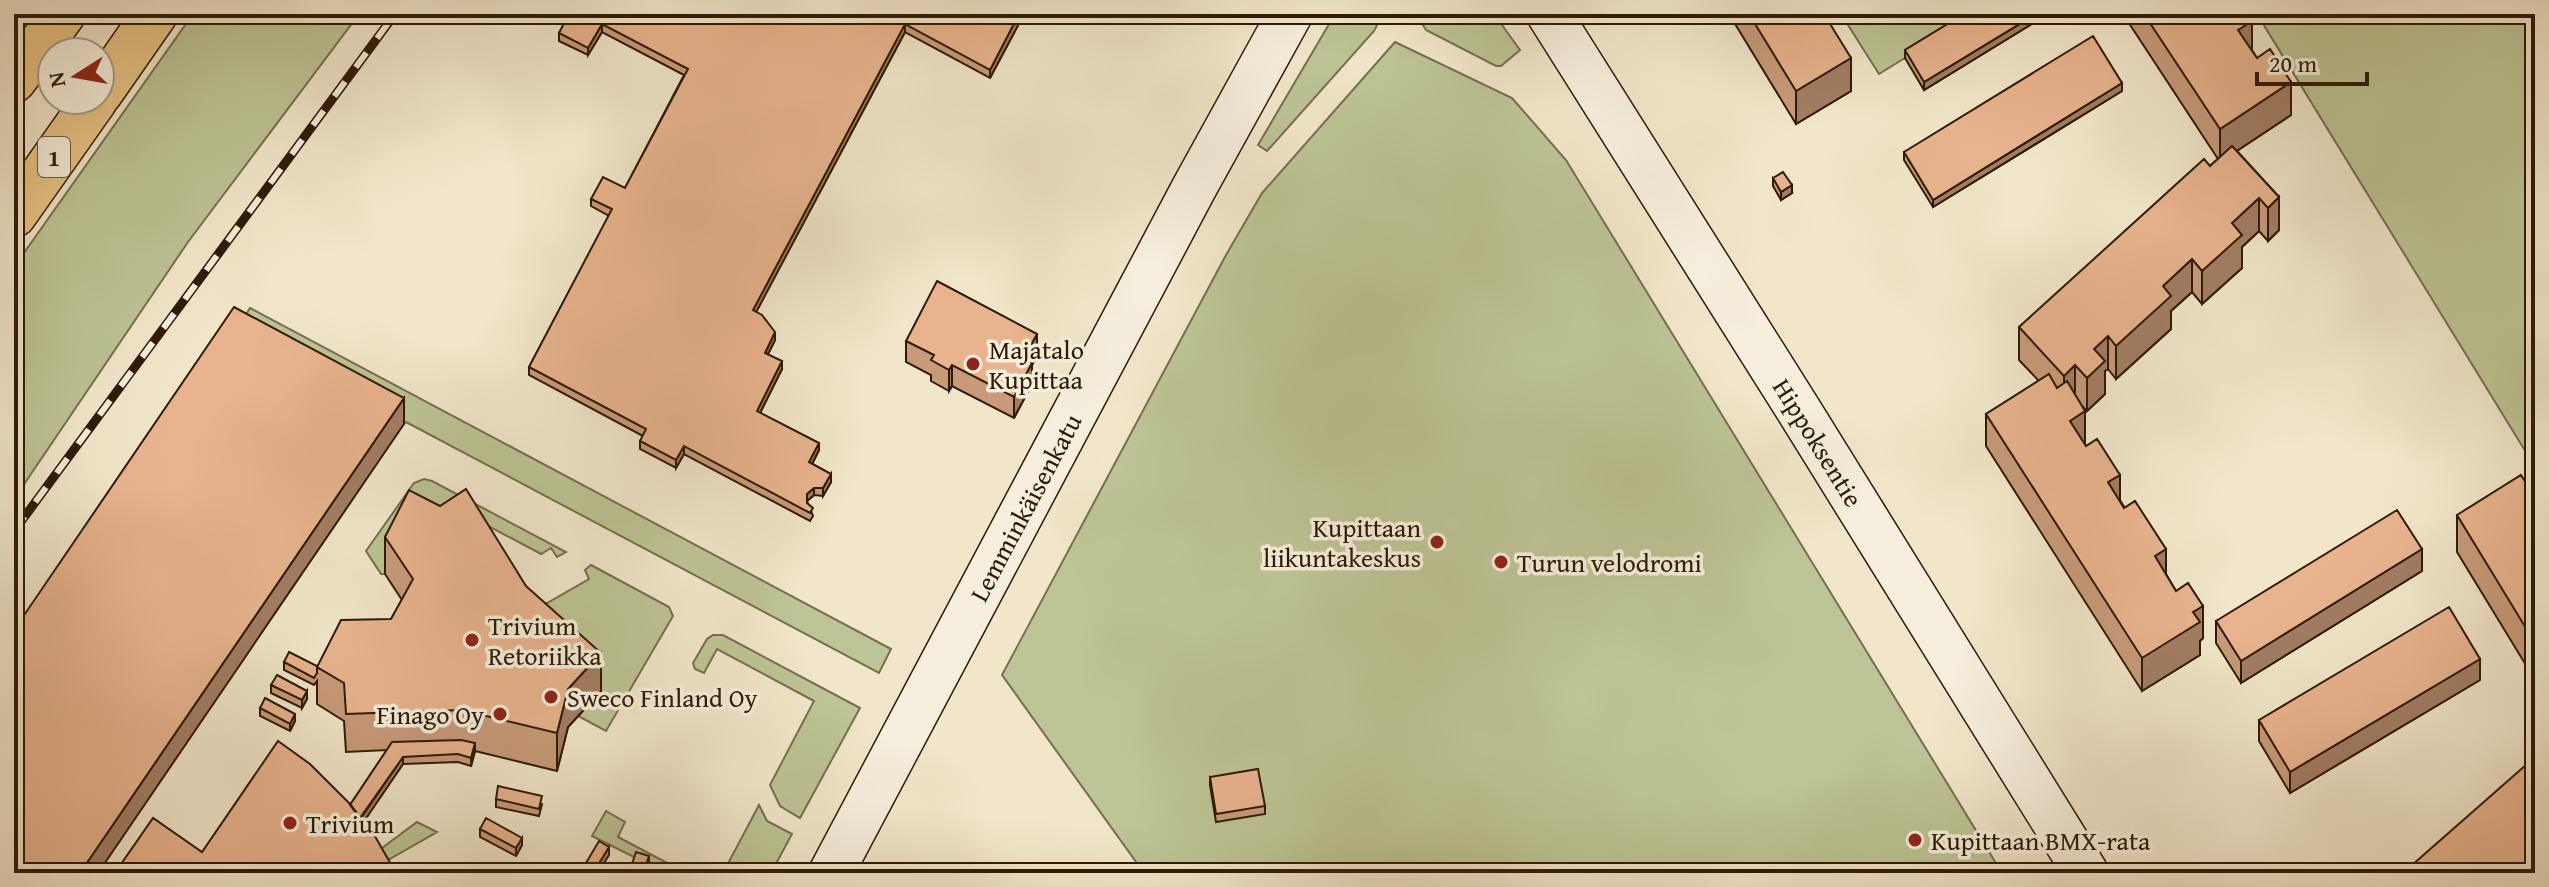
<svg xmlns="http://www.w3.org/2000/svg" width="2549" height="887" font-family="'Gentium Book Plus',serif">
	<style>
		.green { fill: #bdc495; stroke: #766f4e; stroke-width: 2 }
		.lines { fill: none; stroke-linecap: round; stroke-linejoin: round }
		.secondary-casing { stroke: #2e1a06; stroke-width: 47 }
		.highway-casing { stroke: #2e1a06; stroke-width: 47 }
		.secondary { stroke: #f6efdd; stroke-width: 44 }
		.highway { stroke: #e8c385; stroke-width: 44 }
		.rail-casing { stroke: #2e1a06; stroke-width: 9 }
		.rail { stroke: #f6efdd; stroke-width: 6; stroke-dasharray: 18; stroke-linecap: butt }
		.wall { fill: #c89a7a; stroke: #2e1a06; stroke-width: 2 }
		.shaded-wall { fill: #a27d63; stroke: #2e1a06; stroke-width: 2 }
		.building { fill: #e8b38e; stroke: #2e1a06; stroke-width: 2 }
		.poi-dot { fill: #8f2418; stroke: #f6efdd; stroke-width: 3 }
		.labels { text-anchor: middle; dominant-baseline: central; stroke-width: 7; stroke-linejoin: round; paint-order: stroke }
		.shield { fill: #f6efdd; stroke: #6a5a46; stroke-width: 2 }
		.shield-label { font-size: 24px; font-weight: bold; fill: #2e1a06 }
		.poi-label { font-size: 26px; fill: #2e1a06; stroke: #f6efdd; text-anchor: start }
		.street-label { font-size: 26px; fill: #2e1a06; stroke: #f6efdd }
	</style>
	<rect width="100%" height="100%" fill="#f1e6ca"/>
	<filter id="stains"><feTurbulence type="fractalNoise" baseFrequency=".0025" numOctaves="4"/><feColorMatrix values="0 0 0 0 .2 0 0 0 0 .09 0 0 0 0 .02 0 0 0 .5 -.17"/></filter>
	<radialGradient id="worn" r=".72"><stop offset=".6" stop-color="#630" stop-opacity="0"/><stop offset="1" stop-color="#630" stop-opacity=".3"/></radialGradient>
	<path class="green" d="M193,14H359L188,242L14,499V267Z
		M1335,14H1383L1374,31L1267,151L1258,145Z
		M1416,14H1494L1520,50L1501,66H1496L1426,30Z
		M1841,14H1976L1879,74Z
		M2257,14H2535V467Z
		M1395,42L1512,98L1566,160L2002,873H1144L1002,675L1226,255L1262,193Z
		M250,308L891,649L879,673L406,422L404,424L234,333Z
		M424,479L432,481L566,552L557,557L551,548L541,554L477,520L421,506L385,574H381L366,551L414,483Z
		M591,565L669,607L673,616L606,731L578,716L523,617L589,579L585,570Z
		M713,635H723L860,708L800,818L780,806L770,785L814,701L717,649L704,673L695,669L693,663L707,639Z
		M759,805L767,821L792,834L771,873H723Z
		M606,811L625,822L618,837L686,873H646L648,864L592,836Z
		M417,822L437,832L388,860L378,851Z"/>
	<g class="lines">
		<g class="secondary-casing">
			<g id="secondary">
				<path id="s1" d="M1549,14L1798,409L2086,873"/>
				<path id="s2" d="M831,873L1194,188L1290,14"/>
			</g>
		</g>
		<g class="highway-casing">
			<path id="highway" d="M14,80L63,14
				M100,93L155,14
				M14,215L95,100"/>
		</g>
		<use href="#secondary" class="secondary"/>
		<use href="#highway" class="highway"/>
		<g class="rail-casing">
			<path id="rail" d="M14,531L395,14"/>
		</g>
		<use href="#rail" class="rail"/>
	</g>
	<path class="wall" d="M569,14H1024L990,78L905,32L756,312L775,340L768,354L782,369L760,413L819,450L812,464L831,482L823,496L814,495L807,501L813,516L810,521L684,454L676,468L640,449V441L643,436L529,375V367L609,216L591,206V199L625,188L684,75L602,32L588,55L559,41V33Z
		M1729,14H1824L1851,91L1796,124Z
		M1964,14H2048L1924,90L1905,58V50Z
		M2123,14H2247L2252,50L2291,115L2237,151L2279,197V230L2268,241L2259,231L2242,247V268L2202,304L2192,292L2171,311V329L2116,379L2108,369L2105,371V394L2087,411L2083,407L2085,444L2166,574L2203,638L2200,641V655L2142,691L1986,446V414L2039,381L2019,360V327L2218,159Z
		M2122,91L1933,207L1904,160V152Z
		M1773,178L1792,193L1781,200L1773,186Z
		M906,341L1037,355L1032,365V384L1014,418L952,386L949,391L931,381V375L906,362Z
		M2535,498V680L2457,552V515Z
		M385,537L526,586L601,691L568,727L557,771L475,751L471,766L458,762L403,764L363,822L396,873H117V870L202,852L350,805L387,750L346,752L344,721L317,704V681L314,685L284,670V662L317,666L391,619L402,600L385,574Z
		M2422,571L2241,683L2216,643V621Z
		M2480,680L2290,793L2259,741V720Z
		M271,685L307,699L302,708L271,693Z
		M260,708L295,721L290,731L260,716Z
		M1210,777L1265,806V814L1216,822L1210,785Z
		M496,799L542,804L539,816L496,807Z
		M480,829L522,845L516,856L480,837Z"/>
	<path class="shaded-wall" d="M1019,14H1024L990,78V70Z
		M2036,14H2048L1924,90V82Z
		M2252,21V54L2238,30Z
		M602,24V32L588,55V48Z
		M905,24V32L753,318V310Z
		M1851,58V91L1796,124V91Z
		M2291,82V115L2220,162V129Z
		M2122,83V91L1933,207V200Z
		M1792,185V193L1781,200V192Z
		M2279,197V230L2268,241V208Z
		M2259,198V231L2242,247V268L2202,304V271L2232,223Z
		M2192,259V292L2171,311V329L2116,379V346L2163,286Z
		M775,332V340L765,360V353Z
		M1037,334V355L1032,365V384L1014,418V397L1024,358Z
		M2108,336V369L2105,371V394L2087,411V378L2094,349Z
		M782,361V369L757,419V411Z
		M952,365V386L949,391V370Z
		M2075,365V398L2064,409V376Z
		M404,398V424L98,873H80Z
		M2085,411V444L2070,454V421Z
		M819,443V450L809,470V462Z
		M684,446V454L676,468V460Z
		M831,474V482L823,496V488Z
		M2120,475V508L2108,482Z
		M814,488V495L807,501V494Z
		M2166,549V582L2155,556Z
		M2422,549V571L2241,683V661Z
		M2203,606V638L2200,641V655L2142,691V658L2193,612Z
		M601,653V691L568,727L557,771V733L568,689Z
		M2480,659V680L2290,793V772Z
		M307,691V699L302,708V700Z
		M295,714V721L290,731V724Z
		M475,743V751L471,766V758Z
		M403,757V764L350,842V834Z
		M522,838V845L516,856V848Z
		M609,847V855L598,873H593Z
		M649,856V864L646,873H643Z
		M2535,857V873H2517Z"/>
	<path class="building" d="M569,14H1019L990,70L905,24L753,310L762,315L775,332L765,353L782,361L757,411L819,443L809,462L831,474L823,488H814L807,494V503L813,508L810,513L684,446L676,460L640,441L646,429L529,367L612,209L591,199L603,177L625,188L688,69L602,24L588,48L559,33Z
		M1749,14H1824L1851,58L1796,91Z
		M1964,14H2036L1924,82L1905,50Z
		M2144,14H2247L2252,21L2238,30L2257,58L2270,49L2291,82L2220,129Z
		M2093,36L2122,83L1933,200L1904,152Z
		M2232,146L2279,197L2268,208L2259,198L2232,223L2242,235L2202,271L2192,259L2163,286L2171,296L2116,346L2108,336L2094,349L2105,361L2087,378L2075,365L2064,376L2019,327L2204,159L2210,166Z
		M1783,172L1792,185L1781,192L1773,178Z
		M937,281L1037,334L1024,358L1032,363L1014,397L952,365L949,370L931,360L934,355L906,341Z
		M234,307L404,398L80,873H14V630Z
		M2049,374L2057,388L2067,381L2085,411L2070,421L2086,446L2097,439L2120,475L2108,482L2124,508L2135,501L2166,549L2155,556L2176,591L2188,583L2203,606L2193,612L2200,622L2142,658L1986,414Z
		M2521,475L2535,498V643L2457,515Z
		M466,489L526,586L601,653L568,689L557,733L461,710L346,714L344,683L317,667L341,620L391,619L413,579L385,537L409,490L440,506Z
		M2397,510L2422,549L2241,661L2216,621Z
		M2449,607L2480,659L2290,772L2259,720Z
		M289,652L317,666V673L314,678L284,662Z
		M277,675L307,691L302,700L271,685Z
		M265,698L295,714L290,724L260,708Z
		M461,740L475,743L471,758L458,754L403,757L360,818L350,805L392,742Z
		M278,741L310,764L350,804L376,838L396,873H122L117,870L153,818L202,852Z
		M2535,757V857L2517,873H2403Z
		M1258,769L1265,806L1216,814L1210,777Z
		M498,786L542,796L539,809L496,799Z
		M486,818L522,838L516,848L480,829Z
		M599,841L609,847L593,873H580Z
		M636,852L649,856L643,873H629Z"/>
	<g class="poi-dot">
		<circle cx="973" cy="364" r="8"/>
		<circle cx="1437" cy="542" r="8"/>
		<circle cx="1501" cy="562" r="8"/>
		<circle cx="472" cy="640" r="8"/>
		<circle cx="551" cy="697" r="8"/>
		<circle cx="500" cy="714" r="8"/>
		<circle cx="290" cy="823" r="8"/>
		<circle cx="1915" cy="840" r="8"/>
	</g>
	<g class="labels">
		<rect class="shield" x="38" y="137" width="32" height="40" rx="6"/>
		<g class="shield-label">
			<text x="54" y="157">1</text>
		</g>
		<g class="poi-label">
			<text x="989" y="349">Majatalo<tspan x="989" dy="30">Kupittaa</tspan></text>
			<text x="1421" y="527" text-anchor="end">Kupittaan<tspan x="1421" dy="30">liikuntakeskus</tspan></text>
			<text x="1517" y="562">Turun velodromi</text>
			<text x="488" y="625">Trivium<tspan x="488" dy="30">Retoriikka</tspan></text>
			<text x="567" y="697">Sweco Finland Oy</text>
			<text x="484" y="714" text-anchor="end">Finago Oy</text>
			<text x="306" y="823">Trivium</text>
			<text x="1931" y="840">Kupittaan BMX-rata</text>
		</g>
		<g class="street-label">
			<text stroke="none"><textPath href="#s1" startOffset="506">Hippoksentie</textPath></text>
			<text stroke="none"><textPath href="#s2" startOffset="414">Lemminkäisenkatu</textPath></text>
		</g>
	</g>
	<rect width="2549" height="887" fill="none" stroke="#f1e6ca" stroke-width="48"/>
	<rect x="16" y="16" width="2517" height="855" fill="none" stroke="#2e1a06" stroke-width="4"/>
	<rect x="24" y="24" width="2501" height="839" fill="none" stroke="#2e1a06" stroke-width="2"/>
	<g transform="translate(76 76) rotate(259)"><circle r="38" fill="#f6efdd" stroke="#a69a87" stroke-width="2"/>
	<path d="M0-6L14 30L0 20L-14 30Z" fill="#8f2418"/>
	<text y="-12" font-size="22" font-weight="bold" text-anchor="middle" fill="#2e1a06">N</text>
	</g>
	<path d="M2257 72v12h110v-12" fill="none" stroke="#2e1a06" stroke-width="4"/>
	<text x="2269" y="72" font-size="24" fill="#2e1a06" stroke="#f6efdd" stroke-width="6" paint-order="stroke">20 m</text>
	<rect width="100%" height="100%" filter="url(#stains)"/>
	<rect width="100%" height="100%" fill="url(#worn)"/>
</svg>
